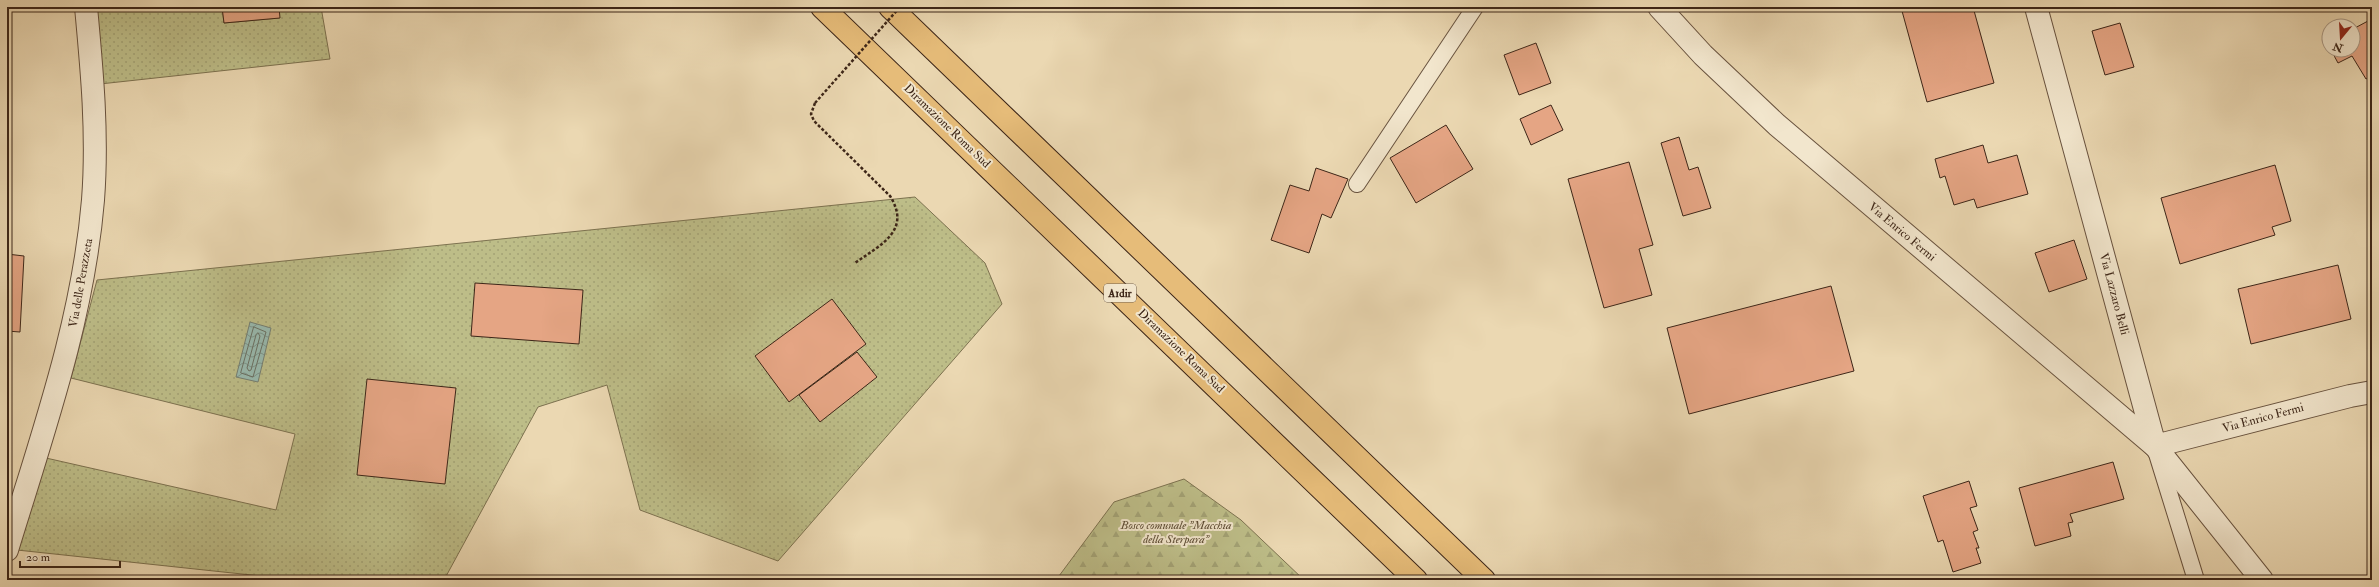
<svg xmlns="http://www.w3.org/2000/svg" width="2379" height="587" font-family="'IM FELL Double Pica',serif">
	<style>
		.green { fill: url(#green-dots); stroke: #7d7250 }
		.forest { fill: url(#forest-firs); stroke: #7d7250 }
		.water { fill: url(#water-waves); stroke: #747e72 }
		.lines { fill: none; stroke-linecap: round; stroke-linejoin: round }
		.shore { stroke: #6a7063; stroke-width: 1 }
		.building { fill: #e5a584; stroke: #3d2618 }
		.service-casing { stroke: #68523e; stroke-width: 18 }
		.minor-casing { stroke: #68523e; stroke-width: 24 }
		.tertiary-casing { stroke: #68523e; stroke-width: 24 }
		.motorway-casing { stroke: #3d2618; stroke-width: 24 }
		.path { stroke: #3d2618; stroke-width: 2.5; stroke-dasharray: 3 2; stroke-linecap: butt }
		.service { stroke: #f2e6cd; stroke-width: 16 }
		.minor { stroke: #f2e6cd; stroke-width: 22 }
		.tertiary { stroke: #f2e6cd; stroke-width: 22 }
		.motorway { stroke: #e6bc79; stroke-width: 22 }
		.path-bridge { stroke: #3d2618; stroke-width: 2.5; stroke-dasharray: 3 2; stroke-linecap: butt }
		.labels { text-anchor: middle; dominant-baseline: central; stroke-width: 4; stroke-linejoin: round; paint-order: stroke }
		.shield { fill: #f2e6cd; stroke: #73604e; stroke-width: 1 }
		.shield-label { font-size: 11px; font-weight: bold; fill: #3d2618 }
		.street-label { font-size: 12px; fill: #3d2618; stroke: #f2e6cd }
		.park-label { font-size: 12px; font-style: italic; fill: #5d4c34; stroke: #f2e6cd }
	</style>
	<defs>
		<pattern id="green-dots" width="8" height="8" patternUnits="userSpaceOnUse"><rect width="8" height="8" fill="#bdbd88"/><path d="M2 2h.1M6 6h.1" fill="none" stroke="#a3a275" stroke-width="1.8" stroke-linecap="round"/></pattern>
		<pattern id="forest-firs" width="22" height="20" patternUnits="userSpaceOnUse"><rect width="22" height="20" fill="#bdbd88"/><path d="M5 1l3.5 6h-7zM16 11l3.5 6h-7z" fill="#a3a275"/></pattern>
		<pattern id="water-waves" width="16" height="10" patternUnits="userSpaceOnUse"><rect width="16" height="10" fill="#98b9ae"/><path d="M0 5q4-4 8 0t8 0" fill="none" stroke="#7d968d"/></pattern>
	</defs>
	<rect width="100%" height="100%" fill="#ebd8b2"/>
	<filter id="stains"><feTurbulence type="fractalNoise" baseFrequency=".005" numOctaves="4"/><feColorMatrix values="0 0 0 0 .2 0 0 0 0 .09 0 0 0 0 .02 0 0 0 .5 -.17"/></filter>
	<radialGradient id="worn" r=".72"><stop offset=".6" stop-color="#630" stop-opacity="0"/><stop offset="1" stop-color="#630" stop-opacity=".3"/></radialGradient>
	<path class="green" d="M94,7H222L224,23L279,18V7H321L330,59L100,84Z
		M915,197L985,263L1002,304L778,561L640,510L607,385L538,407L444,580H298L17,550L46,458L276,510L295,434L71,378L97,280Z"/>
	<path class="forest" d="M1184,479L1241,520L1304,580H1056L1114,502Z"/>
	<path class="water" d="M250,322L271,328L258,382L236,377Z"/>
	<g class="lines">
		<path class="shore" d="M254,327L266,332L253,377L241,373Z
			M258,333L260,336L251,370L249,371L247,368L256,335Z"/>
	</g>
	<path class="building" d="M222,7H279L280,18L224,23Z
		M1917,7H1973L1994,83L1927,102L1902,11Z
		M2368,21L2372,28V76L2366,79L2352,56L2338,63L2331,50H2353V29Z
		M2120,23L2134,67L2105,75L2092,31Z
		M1536,43L1551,83L1519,95L1504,55Z
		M1551,105L1563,130L1531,145L1520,119Z
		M1446,125L1473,169L1416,203L1390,158Z
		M1679,137L1689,170L1698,167L1711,208L1683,216L1661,143Z
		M1983,145L1988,163L2017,155L2028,194L1977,208L1974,199L1954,205L1945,176L1940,178L1935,159Z
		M1629,162L1653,245L1639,249L1652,295L1604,308L1568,179Z
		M2275,165L2291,221L2272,227L2275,235L2180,264L2161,198Z
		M1316,168L1348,179L1331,218L1322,214L1309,253L1271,240L1290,185L1309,191Z
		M2074,240L2087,279L2049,292L2035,253Z
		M7,254L24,256L20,332L7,331Z
		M2338,265L2351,319L2251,344L2238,289Z
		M475,283L583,290L579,344L471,336Z
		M1831,286L1854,371L1689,414L1667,328Z
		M832,299L866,344L789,402L755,356Z
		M857,352L877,377L820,422L799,395Z
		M367,379L456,388L445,484L357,475Z
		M2113,462L2124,499L2070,514L2073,522L2068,523L2071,536L2035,546L2019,488Z
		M1969,481L1977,506L1970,508L1978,530L1973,532L1979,548H1976L1981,563L1953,572L1943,540L1938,542L1923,496Z"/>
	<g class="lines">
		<g class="service-casing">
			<path id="service" d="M1357,184L1475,7
				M2157,454L2196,580"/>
		</g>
		<g class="minor-casing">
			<path id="minor" d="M2036,7L2155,446L2350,396L2372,392
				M7,550C42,435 83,321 93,200C98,135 92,71 86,7"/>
		</g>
		<g class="tertiary-casing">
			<path id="tertiary" d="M1659,7L1703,55L1777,125L2155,446L2262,580"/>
		</g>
		<g class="motorway-casing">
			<path id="motorway" d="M822,7L1416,580
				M890,7L1484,580"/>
		</g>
		<path class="path" d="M815,103L811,114L814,121L890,196C912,231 880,245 855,263"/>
		<use href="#service" class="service"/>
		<use href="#minor" class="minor"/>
		<use href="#tertiary" class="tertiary"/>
		<use href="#motorway" class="motorway"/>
		<path class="path-bridge" d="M815,103L900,7"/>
	</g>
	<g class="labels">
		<rect class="shield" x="1104" y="284" width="32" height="18" rx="3"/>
		<g class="shield-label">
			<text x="1120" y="293">A1dir</text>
		</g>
		<g class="street-label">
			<text transform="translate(947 126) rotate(44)">Diramazione Roma Sud</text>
			<text transform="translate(1902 232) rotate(40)">Via Enrico Fermi</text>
			<text transform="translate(81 283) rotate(-80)">Via delle Perazzeta</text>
			<text transform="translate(2114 294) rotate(75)">Via Lazzaro Belli</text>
			<text transform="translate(1181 351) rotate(44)">Diramazione Roma Sud</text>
			<text transform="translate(2263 418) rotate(-15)">Via Enrico Fermi</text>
		</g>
		<g class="park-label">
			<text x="1176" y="525">Bosco comunale "Macchia<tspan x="1176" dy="14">della Sterpara"</tspan></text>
		</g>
	</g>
	<rect width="2379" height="587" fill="none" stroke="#ebd8b2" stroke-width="24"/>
	<rect x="8" y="8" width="2363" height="571" fill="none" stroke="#3d2618" stroke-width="2"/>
	<rect x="12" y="12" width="2355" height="563" fill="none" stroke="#3d2618"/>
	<g transform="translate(2341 38) rotate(198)"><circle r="19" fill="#f2e6cd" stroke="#aa9985"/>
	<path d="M0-3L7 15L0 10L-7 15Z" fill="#8f2418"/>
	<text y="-6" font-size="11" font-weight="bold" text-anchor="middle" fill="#3d2618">N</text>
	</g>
	<path d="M20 561v6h100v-6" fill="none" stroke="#3d2618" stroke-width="2"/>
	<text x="26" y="561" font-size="12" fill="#3d2618" stroke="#f2e6cd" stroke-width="3" paint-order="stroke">20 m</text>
	<rect width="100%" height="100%" filter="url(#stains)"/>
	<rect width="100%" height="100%" fill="url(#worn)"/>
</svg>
